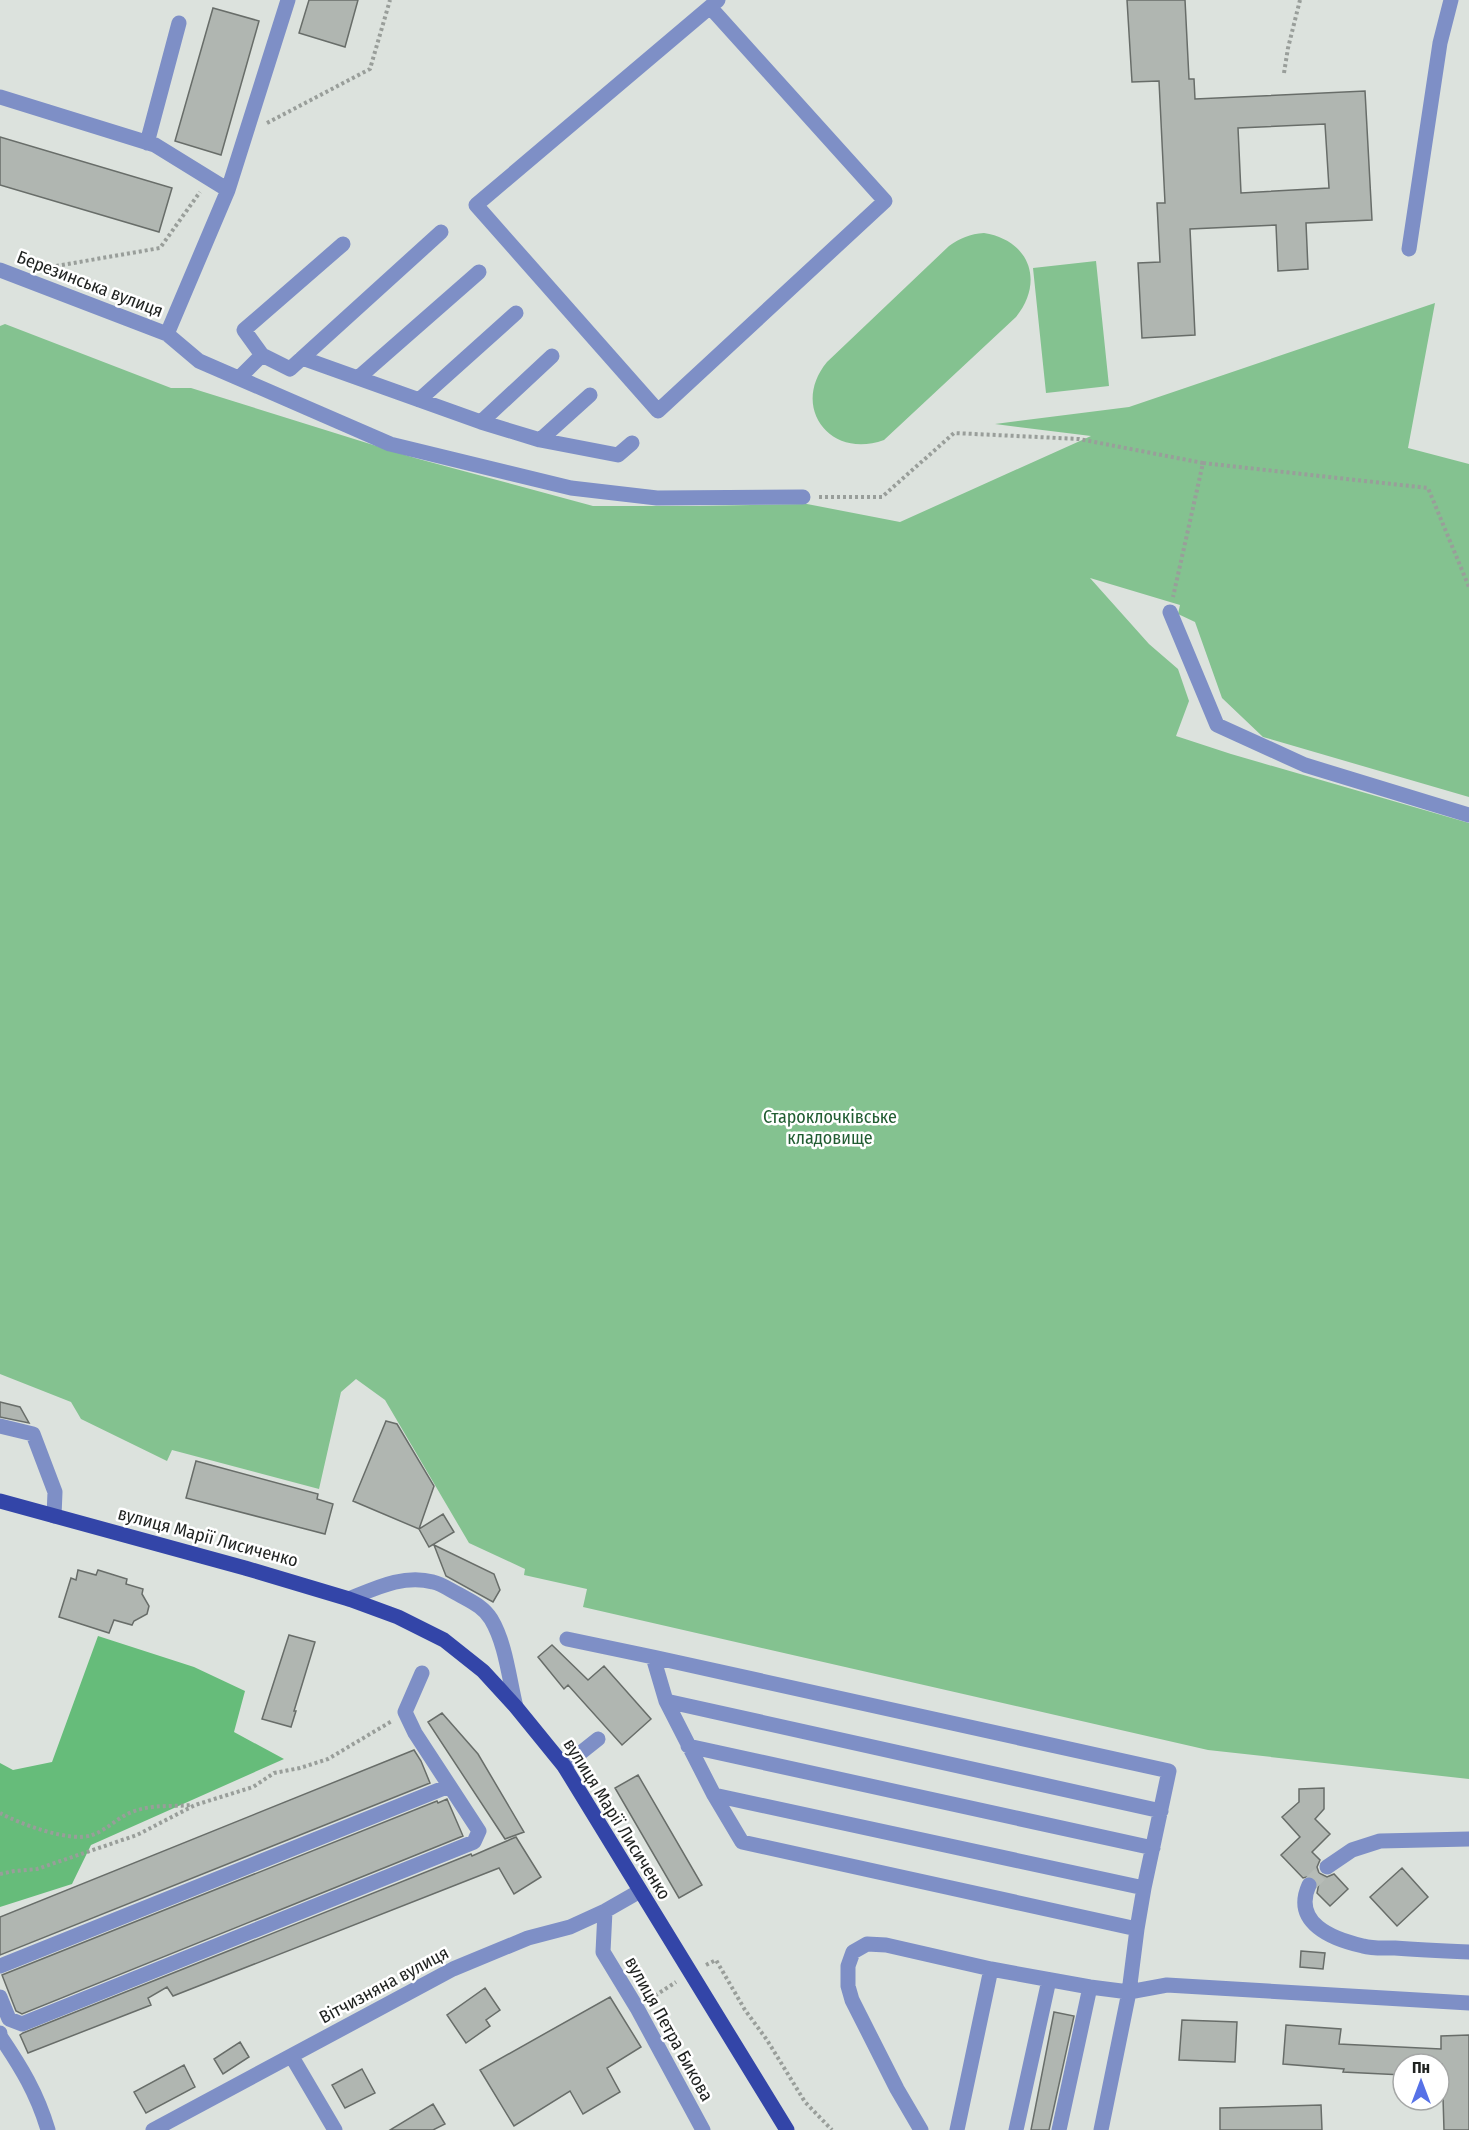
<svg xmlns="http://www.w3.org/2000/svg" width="1469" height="2130" font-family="'Fira Sans Condensed',sans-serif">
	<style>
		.green { fill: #84c290 }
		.forest { fill: #66bc7a }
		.building { fill: #b0b6b1; stroke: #686d69; stroke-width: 1.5; fill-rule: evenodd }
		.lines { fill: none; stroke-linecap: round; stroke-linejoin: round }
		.minor-tunnel { stroke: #b6bcb7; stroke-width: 15; stroke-dasharray: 15 8; stroke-linecap: butt }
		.path { stroke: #999e9a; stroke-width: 4; stroke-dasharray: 3 3; stroke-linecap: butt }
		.minor { stroke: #7e8fc6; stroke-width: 15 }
		.major { stroke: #3345a8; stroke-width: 15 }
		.labels { text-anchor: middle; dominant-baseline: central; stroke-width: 5; stroke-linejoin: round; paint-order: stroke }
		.street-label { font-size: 18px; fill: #1f2220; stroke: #fff }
		.park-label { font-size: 18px; fill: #215d32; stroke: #fff }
	</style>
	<rect width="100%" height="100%" fill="#dce2dd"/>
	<path class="green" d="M984,233C1029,240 1045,281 1016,317L884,440C830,460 790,407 827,362L949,246C960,238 970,234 984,233Z
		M1096,261L1109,386L1046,393L1033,268Z
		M1435,303L1408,448L1469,464V797L1263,737L1222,698L1195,622L1178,614L1180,605L1090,578L1149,644L1178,669L1189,701L1176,736L1231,754L1469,823V1779L1208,1750L583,1607L587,1589L524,1575L525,1569L469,1543L385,1400L356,1379L341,1392L319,1489L172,1450L167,1461L81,1419L71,1402L0,1374V326L5,324L171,388H191L415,458L593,506H700L807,504L900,522L1091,436L995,424L1129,407Z"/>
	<path class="forest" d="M98,1636L194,1667L245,1691L234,1732L284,1759L91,1845L72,1884L0,1907V1763L13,1770L52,1762Z"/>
	<path class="building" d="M309,0H358L345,47L299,33Z
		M1127,0H1185L1189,79H1194L1195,99L1365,91L1372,220L1306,223L1308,269L1278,271L1276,225L1190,229L1195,335L1142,338L1138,263L1160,262L1157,203H1165L1159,81L1132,82ZM1325,124L1329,188L1241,193L1238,128Z
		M213,8L259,21L221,155L175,141Z
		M0,137L172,188L159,232L0,185Z
		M0,1402L20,1407L29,1423L0,1417Z
		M386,1421L397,1424L434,1486L419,1529L353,1501Z
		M196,1461L318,1494L317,1499L333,1504L325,1534L186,1498Z
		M443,1514L454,1532L429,1547L419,1529Z
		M434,1545L494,1574L500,1590L493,1602L446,1576Z
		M78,1570L96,1575L98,1570L127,1579L126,1584L143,1589L142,1594L149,1606L147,1614L134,1621L132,1625L114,1620L109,1633L59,1617L71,1578L76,1580Z
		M289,1635L315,1642L294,1711H296L291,1727L262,1719Z
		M552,1645L588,1680L604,1666L651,1719L622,1745L568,1685L564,1689L538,1657Z
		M442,1713L478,1754L524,1832L505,1839L428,1722Z
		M414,1750L421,1761L430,1783L0,1955V1917Z
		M638,1775L702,1885L679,1898L615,1788Z
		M1324,1788V1809L1315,1819L1330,1834L1312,1852L1320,1860L1317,1867L1319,1873L1327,1877L1334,1874L1348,1889L1330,1906L1317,1893L1319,1883L1316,1879L1311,1876L1303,1878L1281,1855L1300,1837L1282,1817L1299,1802V1789Z
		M447,1799L463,1836L22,2014L16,2011L2,1975L437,1801L438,1803Z
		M516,1837L541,1877L514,1894L499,1868L173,1996L167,1987L148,1998L151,2005L28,2053L20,2035L23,2033L471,1854L472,1856L488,1849Z
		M1402,1868L1428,1897L1397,1926L1370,1897Z
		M1301,1951L1325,1953L1323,1969L1300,1967Z
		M485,1988L500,2010L486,2020L490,2026L466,2043L447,2015Z
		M610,1997L641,2047L607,2068L620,2092L583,2114L570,2091L514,2126L480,2070Z
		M1054,2012L1074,2016L1049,2130H1031Z
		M1182,2020L1237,2022L1235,2062L1179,2060Z
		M1286,2025L1341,2029L1339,2044L1441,2049V2036L1469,2035V2130H1444L1442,2064H1403V2075L1343,2072L1344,2069L1283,2064Z
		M240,2042L249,2057L223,2074L214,2059Z
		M184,2065L195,2087L146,2113L134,2092Z
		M362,2069L375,2093L345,2108L332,2085Z
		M433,2104L445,2124L433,2130H390Z
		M1321,2105L1322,2130H1220V2108Z"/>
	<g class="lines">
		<path class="minor-tunnel" d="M1309,1885L1327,1867"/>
		<path class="path" d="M1284,73L1288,48L1300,0
			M267,123L370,69L390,0
			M56,266L160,248L200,192
			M1203,463L1428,488L1469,587
			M819,497H882L954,433L1079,439L1203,463L1173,597
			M0,1813C20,1824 71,1843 92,1835C107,1830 118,1817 132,1812C152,1804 171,1807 191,1805
			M0,1874L14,1871L37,1869L137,1835L195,1805L253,1787L274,1773L300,1768L328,1759L392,1721
			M706,1965L716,1960L745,2010L767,2040L805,2102L832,2130
			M650,1999L676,1982"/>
		<path class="minor" d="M710,7L885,201L658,411L476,205L710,7L718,0
			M0,97L155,145L228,190L167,334
			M147,143L179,23
			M228,190L288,0
			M343,244L244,330L262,355L290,369L441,232
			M1409,249L1440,43L1451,0
			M0,270L167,334L199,361L390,444L571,488L657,498L803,497
			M302,358L481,422L540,440L618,455L632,443
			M239,378L262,355
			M358,378L479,272
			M419,400L516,313
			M481,422L552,356
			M540,440L590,395
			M1170,612L1217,725L1305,765L1469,815
			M0,1426L33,1434L55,1492L54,1516
			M349,1599C376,1588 404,1574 433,1582C442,1584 450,1590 458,1594C470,1601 483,1606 491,1619C506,1644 509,1679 516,1707
			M567,1639L653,1657L666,1701L714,1795L742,1842L1137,1929
			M653,1657L1169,1771L1144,1888L1137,1929L1129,1992L1101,2130
			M666,1701L1161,1811
			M688,1746L1153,1848
			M564,1766L598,1739
			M714,1795L1144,1888
			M1327,1867L1352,1850L1380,1841L1469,1839
			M1309,1885C1292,1923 1332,1939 1363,1946C1373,1949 1385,1948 1395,1948C1420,1950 1444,1951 1469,1952
			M605,1911L603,1952L637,2008L703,2130
			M0,1966L449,1786
			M0,1997L9,2019L22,2024L474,1842L479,1831L415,1733L405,1712L422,1673
			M0,2033V2036C21,2067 37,2093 48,2130
			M292,2057L335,2130
			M153,2130L453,1969L528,1938L570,1927L605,1911L640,1891
			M921,2130L897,2089L852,2000L848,1986V1966L853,1952L867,1944L886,1945L991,1969L1090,1987L1129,1992L1167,1985L1469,2003
			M957,2130L991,1969
			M1016,2130L1049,1980
			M1059,2130L1090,1987"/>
		<path class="major" d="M0,1501L245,1568L349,1599L398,1617L444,1640L483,1671L516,1707L564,1766L787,2130"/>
	</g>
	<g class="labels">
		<g class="street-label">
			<text transform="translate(90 284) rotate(21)">Березинська вулиця</text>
			<text transform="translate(208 1537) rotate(15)">вулиця Марії Лисиченко</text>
			<text transform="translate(617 1819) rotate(58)">вулиця Марії Лисиченко</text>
			<text transform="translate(384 1985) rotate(-28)">Вітчизняна вулиця</text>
			<text transform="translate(669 2029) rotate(61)">вулиця Петра Бикова</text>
		</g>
		<g class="park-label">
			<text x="830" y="1117">Староклочківське<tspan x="830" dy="21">кладовище</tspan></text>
		</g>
	</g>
	<g transform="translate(1421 2082)"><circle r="28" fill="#ffffff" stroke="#a5a7a6" stroke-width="1.5"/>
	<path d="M0-4.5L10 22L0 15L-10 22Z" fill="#5671e7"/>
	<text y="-9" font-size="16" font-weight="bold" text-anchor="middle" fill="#1f2220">Пн</text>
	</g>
</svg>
